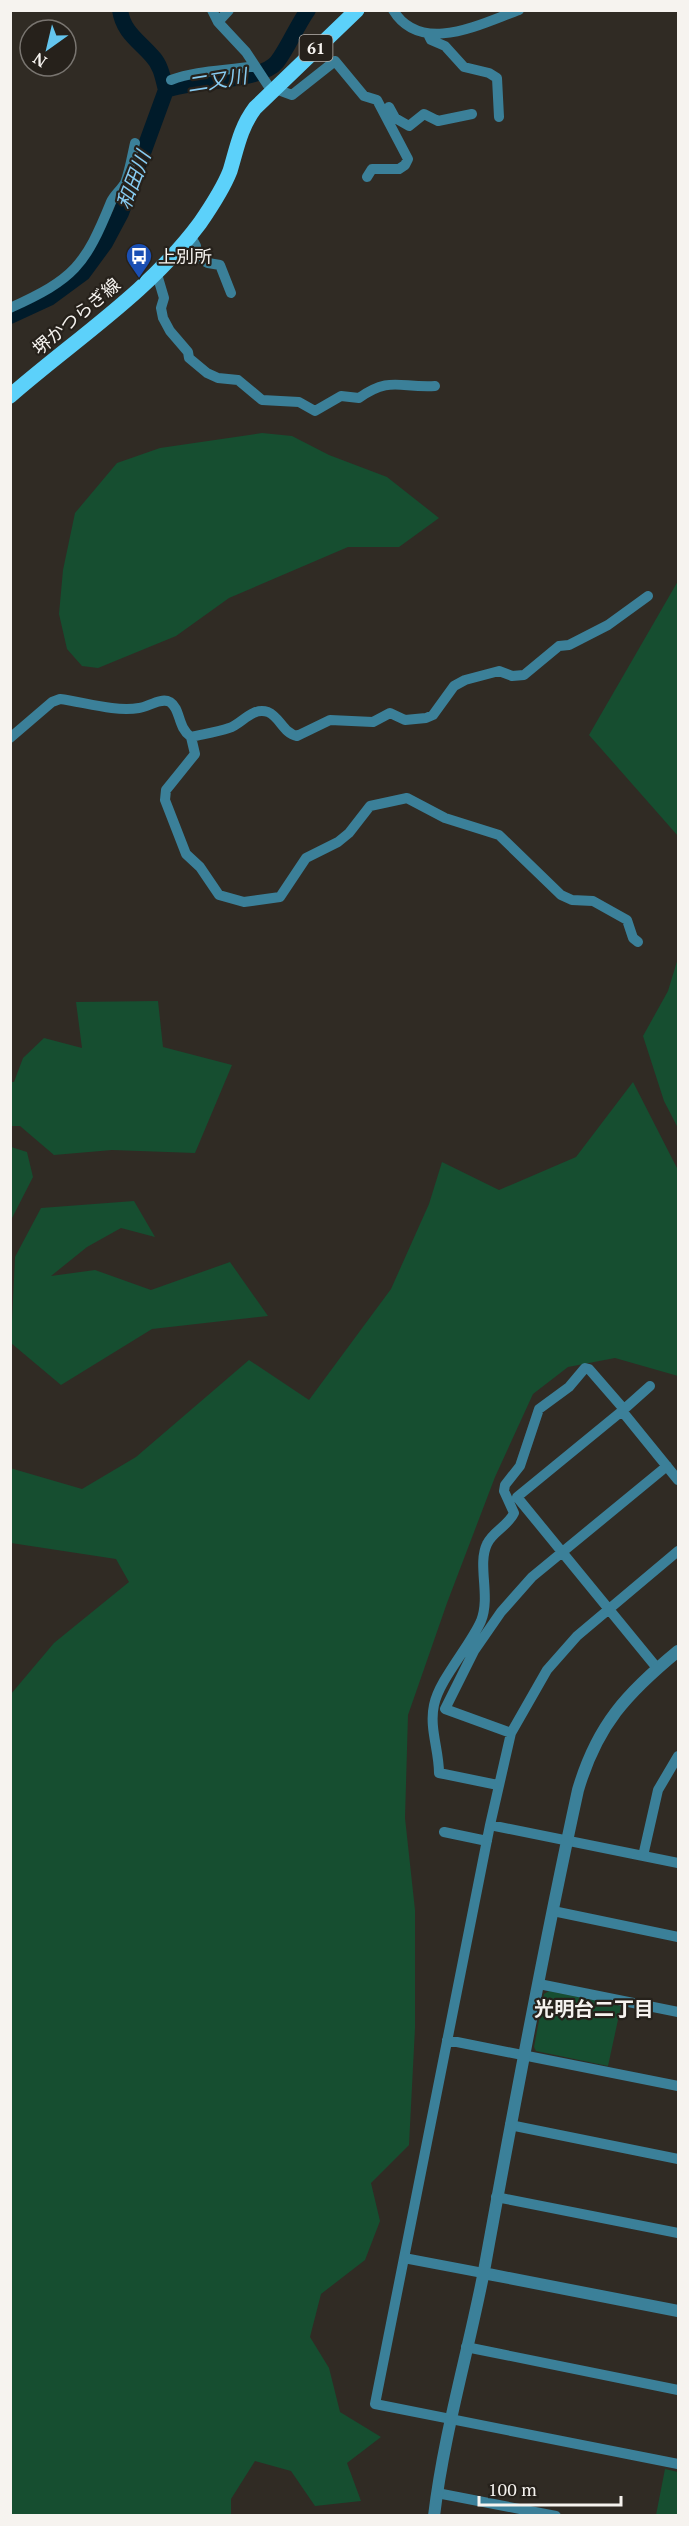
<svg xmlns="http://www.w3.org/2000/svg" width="689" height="2526" font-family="'PT Serif','Noto Sans JP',serif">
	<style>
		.green { fill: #164e30 }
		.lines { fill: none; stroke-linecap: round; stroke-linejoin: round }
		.river { stroke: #001b2a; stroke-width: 16 }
		.minor { stroke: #3b8099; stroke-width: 10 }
		.tertiary { stroke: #3b8099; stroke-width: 12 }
		.primary { stroke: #5cd1fa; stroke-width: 15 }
		.labels { text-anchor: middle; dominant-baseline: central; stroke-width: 4.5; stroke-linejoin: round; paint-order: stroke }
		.shield { fill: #26211b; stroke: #b8b4af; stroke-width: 1.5 }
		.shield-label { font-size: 16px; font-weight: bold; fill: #f6f3ef }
		.poi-label { font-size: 18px; fill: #f6f3ef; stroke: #26211b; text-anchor: start }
		.street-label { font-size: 18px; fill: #f6f3ef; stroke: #26211b }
		.water-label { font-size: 20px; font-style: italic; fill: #87cbf1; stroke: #26211b }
		.neighbourhood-label { font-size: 20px; font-weight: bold; fill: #f6f3ef; stroke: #26211b }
	</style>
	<rect width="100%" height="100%" fill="#302b24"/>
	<path class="green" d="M262,433L292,436L329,455L387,477L439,518L399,547H348L229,598L176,636L98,668L82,666L67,649L59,614L63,570L75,513L117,463L160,448Z
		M678,581V836L589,735Z
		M678,958V1128L664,1101L643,1036L668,991Z
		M158,1001L163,1047L232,1065L195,1153L112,1150L54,1155L20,1126H11V1082H14L23,1058L44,1038L82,1048L76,1002Z
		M633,1082L678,1170V1376L615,1358L568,1367L533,1394L495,1477L447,1603L408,1715L405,1818L415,1910V2028L409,2145L371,2183L380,2221L365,2260L321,2294L310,2337L329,2368L340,2412L381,2437L347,2463L361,2501L315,2506L291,2471L255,2461L231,2499V2515H11V1694L54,1643L129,1582L116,1559L11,1543L10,1468L82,1489L136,1457L249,1360L309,1400L391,1289L429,1204L442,1162L499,1190L576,1157Z
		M11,1147L27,1152L33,1177L11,1220Z
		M134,1201L155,1237L121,1228L87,1247L51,1276L95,1270L151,1290L230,1262L268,1316L152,1329L61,1385L11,1343L15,1257L41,1208Z
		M549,1991L621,2006L608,2066L536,2051L534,2047L544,1994Z
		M665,2469L678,2472V2515H656Z"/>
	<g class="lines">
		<path class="river" d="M166,90C195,79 261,82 277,62C288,48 296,27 308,10
			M10,316L49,298L83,273L105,243L121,213L166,90C163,78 161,65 152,56C139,41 123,32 120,10"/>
		<path class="minor" d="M212,10L218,22L246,52L271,90
			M393,10C421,56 482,23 519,10
			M218,22L229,10
			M428,34L431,40L445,46L464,67L489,73L497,78L499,117
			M171,80C198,70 227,71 255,66
			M273,88L292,95L335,61L364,96L377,100L408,159L405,165L399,169H372L367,177
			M389,107L395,118L409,126L424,114L438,121L472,114
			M190,235L196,246L197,257L208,263L220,265L231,293
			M156,271L164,298L161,308L163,318L170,331L188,352L189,358L207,373L218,378L238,380L262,400L299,402L315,411L341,396L359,398C390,376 399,388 435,386
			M10,308C74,279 85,266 111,202C114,195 121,190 125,183C130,170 132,156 135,143
			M191,737L195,754L166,790L165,800L186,854L200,867L219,895L244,902L280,897L306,858L338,842L349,833L370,806L407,798L445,818L499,835L561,895L572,900L593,901L627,920L633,938L638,942
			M10,738L52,702L60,699C84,702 114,712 139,708C148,707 161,697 170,702C181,709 177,727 191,737C204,734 217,732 229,728C242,724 251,707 268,712C280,717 283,733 297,736L330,720L373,722L390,713L405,720L426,718L433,715L454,686L465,680L499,671L512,676L524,675L559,646L569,645L608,625L648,596
			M678,1551L577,1636L547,1670L511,1733L490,1825L375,2404L678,2464
			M657,1668L517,1497L622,1411L678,1480
			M511,1733L445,1709L474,1651L501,1612L532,1577L667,1466
			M498,1785L439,1773C439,1750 429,1728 434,1705C439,1680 470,1646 481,1621C491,1596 477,1565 487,1544C492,1532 508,1526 514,1513L504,1491L505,1485L520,1466L539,1409L569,1387L585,1368L589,1369L622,1407V1411L650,1386
			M490,1825L678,1863
			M444,1832L487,1841
			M643,1856L658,1790L678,1756
			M553,1911L678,1937
			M539,1984L678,2012
			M447,2040L678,2086
			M510,2125L678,2159
			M496,2197L678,2233
			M404,2258L483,2273
			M466,2347L678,2390
			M437,2493L556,2516"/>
		<path class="tertiary" d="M483,2273L678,2311
			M434,2516C444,2433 468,2353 484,2271C513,2111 543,1950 578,1790C597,1725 627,1693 678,1651"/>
		<path class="primary" d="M10,396C74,340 149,292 200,223C211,207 223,189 230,171C237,148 240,128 255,108L357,10"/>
	</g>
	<defs>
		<g id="bus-pin" transform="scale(1.35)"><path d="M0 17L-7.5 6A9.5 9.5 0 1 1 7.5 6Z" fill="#1a4fb4" stroke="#26211b"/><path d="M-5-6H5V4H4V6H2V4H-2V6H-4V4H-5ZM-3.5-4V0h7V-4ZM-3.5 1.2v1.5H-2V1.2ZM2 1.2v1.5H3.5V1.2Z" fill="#fff"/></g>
	</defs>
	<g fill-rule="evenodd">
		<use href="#bus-pin" x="139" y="256"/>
	</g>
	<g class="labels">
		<rect class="shield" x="299.5" y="35" width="33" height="26" rx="4.5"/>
		<g class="shield-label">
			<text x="316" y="48">61</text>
		</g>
		<g class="poi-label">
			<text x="158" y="256">上別所</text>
		</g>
		<g class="street-label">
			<text transform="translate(76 316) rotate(-40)">堺かつらぎ線</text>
		</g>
		<g class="water-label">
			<text transform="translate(217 80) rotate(-9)">二又川</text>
			<text transform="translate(133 180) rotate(-69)">和田川</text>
		</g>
		<g class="neighbourhood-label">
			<text x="594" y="2008">光明台二丁目</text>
		</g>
	</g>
	<rect width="689" height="2526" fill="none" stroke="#f6f3ef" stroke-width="24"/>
	<g transform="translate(48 48) rotate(214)"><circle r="28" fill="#26211b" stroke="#797570" stroke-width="1.5"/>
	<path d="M0-4.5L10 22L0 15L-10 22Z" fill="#64c5ee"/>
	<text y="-9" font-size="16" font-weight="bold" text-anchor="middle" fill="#f6f3ef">N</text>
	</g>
	<path d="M479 2496v9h142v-9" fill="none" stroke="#f6f3ef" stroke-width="3"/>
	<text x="488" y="2496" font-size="18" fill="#f6f3ef" stroke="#26211b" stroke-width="4.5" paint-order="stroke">100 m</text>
</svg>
